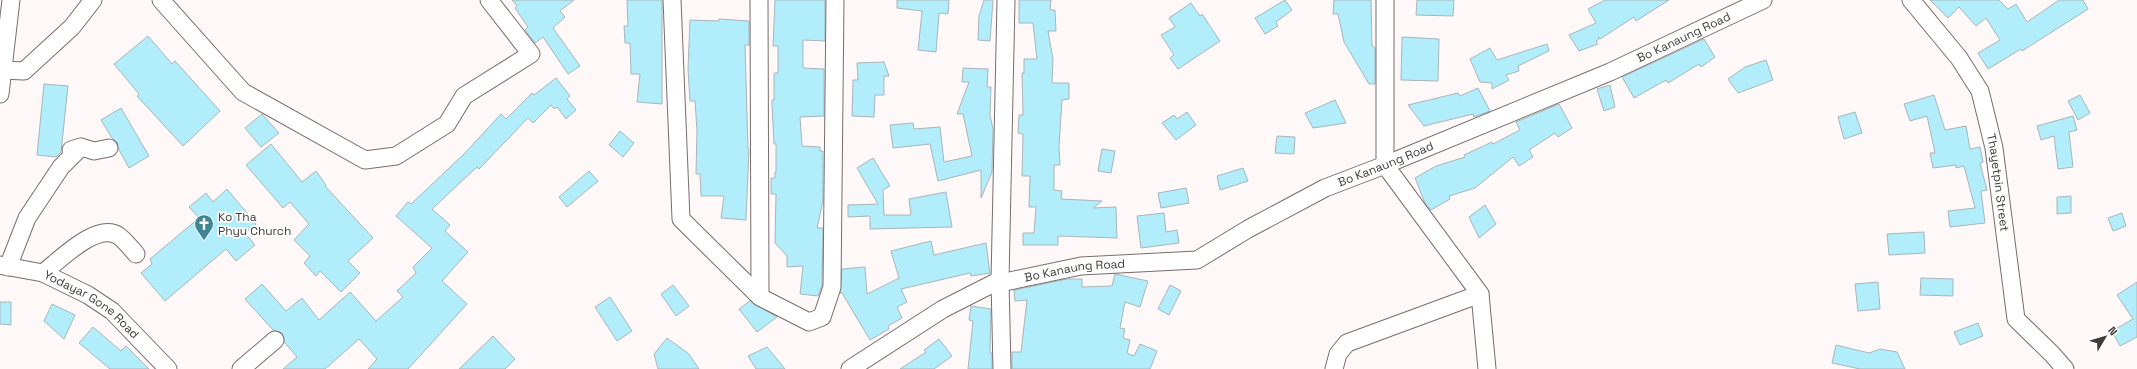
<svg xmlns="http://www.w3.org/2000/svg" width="2137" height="369" font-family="'Space Grotesk',sans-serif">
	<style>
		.building { fill: #b1edfb; stroke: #a9b5b8 }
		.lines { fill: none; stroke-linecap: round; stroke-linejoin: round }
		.minor-casing { stroke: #786d6b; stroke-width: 19 }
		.minor { stroke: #fff; stroke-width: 17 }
		.labels { text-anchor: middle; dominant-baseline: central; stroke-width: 3.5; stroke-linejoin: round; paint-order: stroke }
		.street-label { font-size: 12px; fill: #403b3a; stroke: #fff }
		.poi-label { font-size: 12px; fill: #403b3a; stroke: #fff; text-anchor: start }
	</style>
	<rect width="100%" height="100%" fill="#fef9f8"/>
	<path class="building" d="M512,0H574L560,11L565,17L553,28L580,66L568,74L543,37L535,43L525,30L528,27L515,8L517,6Z
		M627,0H662V104L637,102L640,74H631L630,43H625L624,26H628Z
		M775,0H825V41L803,40V68L824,69V116L800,117L802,146L820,147V151H823V201L817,228H823L822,285L818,296L800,294L803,266L787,267V256L775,243L776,194H771V178H775V172H776V144H774L772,105V100H774V73H778V46H773Z
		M897,0H949L948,14L939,13L936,52L918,50L922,11L897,8Z
		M984,0H993L990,41L978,40L979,16Z
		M1019,0H1051L1050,10H1055L1056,31H1048L1053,59L1052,83H1069V99L1062,100L1059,146L1060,165H1054V190L1062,191L1061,199L1102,201L1093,208L1116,207L1117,238L1058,236V245H1023V233H1034L1036,207H1029L1030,176H1022L1023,134L1018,133L1019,115H1023L1022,73H1024V59H1037L1033,23H1019Z
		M1285,0L1292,10L1276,22L1278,26L1265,34L1255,18Z
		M1334,0H1371L1372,45L1375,48V84H1369L1344,42L1338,14H1333Z
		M1417,0H1454L1453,16L1416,15Z
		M1605,0H1669L1636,21L1634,17L1600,39L1599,37V39L1596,41L1598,44L1579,51L1569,35L1596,23L1588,9Z
		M1930,0H1999L2008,9L2016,4L2027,22L2059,0H2083L2088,9L2022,51L2021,49L1988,69L1978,53L2000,40L1986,18L1976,26L1959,7L1948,18Z
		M1191,3L1200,16L1202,14L1220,41L1178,69L1170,58L1174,55L1161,35L1175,27L1169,18Z
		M719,19L749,21V45H745L748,149H749L746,220L721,218L724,196H701L700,174H696L697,130L695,101H690L688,69L690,20L719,21Z
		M148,36L172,64L175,61L220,111L183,146L137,96L139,94L114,64Z
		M1402,37L1439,39L1438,81L1401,80Z
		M1704,39L1715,57L1701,67L1699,64L1668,83L1666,80L1634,98L1622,77Z
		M1547,44L1549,51L1518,66L1519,71L1506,75L1509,80L1492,89V83L1480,82L1470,59L1490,48L1497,60Z
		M1766,60L1773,80L1738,93L1728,79L1745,67Z
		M884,62L889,76H884V95H875L874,117L852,116L853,80H858L857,63Z
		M963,68L988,69L987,87H991L990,115L993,129L992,172L981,198V170L938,181L930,144L893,148L890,125L913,123L914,129L940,127L944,162L972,156L963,114H957L969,82H962Z
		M556,78L570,96L567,99L576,110L566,119L557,107L554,109L551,105L533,123L528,118L479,169L477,167L432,209L450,225L445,231L468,252L442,281L467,304L408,369H368L377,359L359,339L325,369H283L297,357L285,343L282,333L273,330L245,299L262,284L286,311L302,298L319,320L350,292L376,321L403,297L397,291L416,273L413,267L432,248L396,216L408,202L411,204L464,154L501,114L506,119L532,93L534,95Z
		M44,84L68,86L61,152L56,157L37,155Z
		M1610,85L1615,107L1604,111L1597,89Z
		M1478,88L1490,111L1474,117L1473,114L1424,126L1408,105L1458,93L1460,96Z
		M1934,95L1945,130L1966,126L1970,149L1980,147L1983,162L1980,163L1987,190L1981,191L1985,223L1950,227L1948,211L1975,208L1964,166L1956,168V165L1933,168L1930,153H1935L1927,116L1910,121L1904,104Z
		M2080,95L2090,113L2078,120L2068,101Z
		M1335,100L1346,123L1313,128L1305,113Z
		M1559,104L1572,128L1558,137L1555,133L1529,150L1533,157L1519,166L1513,157L1475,188L1449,196L1450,199L1431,210L1425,203L1415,178L1436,166L1465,157L1464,155L1492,142L1493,144L1520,130L1516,122Z
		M121,108L149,156L129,168L119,150L117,142L112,138L101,120Z
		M1187,112L1196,125L1176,140L1162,123L1174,115L1177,119Z
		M1855,112L1862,133L1844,139L1838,117Z
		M262,114L279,133L261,147L245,128Z
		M2073,116L2077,130L2069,132L2073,167L2058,169L2054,136L2041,140L2037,126Z
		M620,131L634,143L623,157L609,145Z
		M1277,136L1295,137L1294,154L1275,153Z
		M271,144L302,182L316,171L326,185L325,186L373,238L348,261L360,273L341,292L320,271L316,276L304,263L310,256L294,240L309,224L290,202L283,208L246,165Z
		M1102,149L1115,151L1111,173L1098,171Z
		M873,158L890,186L883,190L884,215H911L909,199L946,192L952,227L870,229V216L848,217V205L878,204L857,168Z
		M1243,168L1248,181L1220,190L1217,176Z
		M589,171L598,181L567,207L559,197Z
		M1186,188L1189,203L1161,208L1158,193Z
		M227,189L256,224L245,233L255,245L236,261L226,249L165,301L141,273L152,264L150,259L199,218L189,207L206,193L213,202Z
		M2071,196V213L2057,214V197Z
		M1485,205L1496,224L1479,238L1469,217Z
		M1164,213L1166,232L1177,230L1179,243L1141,248L1137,216Z
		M2122,213L2126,226L2113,231L2108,218Z
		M1924,232L1925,253L1889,255L1887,234Z
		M931,241L934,255L986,243L990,273L971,276L970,273L901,289L907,302L897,307L902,318L888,326L889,329L870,340L842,293H840L842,269L865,267L867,294L899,278L891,251Z
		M1115,274L1148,281L1140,307L1125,302L1120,328L1125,329L1123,338L1130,340L1127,353L1134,356L1140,344L1157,351L1150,369H1012V352H1021L1027,300L1015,301L1014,290L1067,279H1082V287L1112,286Z
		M1921,278L1953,279V296L1920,295Z
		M1878,282L1880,309L1858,311L1855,284Z
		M2137,282V337L2120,346L2112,331L2133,319L2117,295Z
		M673,285L689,306L676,316L661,294Z
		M1170,285L1181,291L1169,315L1158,309Z
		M610,297L632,331L617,341L595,307Z
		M750,301L777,317L757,332L739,309Z
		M0,302H11V325L0,324Z
		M52,304L75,315L64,339L44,321Z
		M971,306L991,309L990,353H992V369H968L973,321L969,320Z
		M1978,323L1983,336L1960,345L1954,332Z
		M93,327L121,351L126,346L149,369H110L79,343Z
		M493,336L515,359L505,369H459Z
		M667,338L689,354L699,369H658L654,354Z
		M939,339L952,356L934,369H900L926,352L924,350Z
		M1836,345L1869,353L1880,349L1897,352L1905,369H1860L1832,363Z
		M767,347L785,369H756L748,356Z"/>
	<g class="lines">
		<g class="minor-casing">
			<g id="minor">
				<path d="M161,0L243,92L365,160L396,156L447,124L464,96L531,54L489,0"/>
				<path d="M672,0L681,219L760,297L809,322L822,317L832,287L835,0"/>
				<path d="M759,0L760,297"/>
				<path d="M1385,0V165L1480,294L1487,369"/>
				<path id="s1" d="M1911,0L1959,58L1980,91L1994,148L2016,319L2052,354L2065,369"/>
				<path d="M2,70L24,71L72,27L93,0"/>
				<path d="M0,94L11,0"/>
				<path d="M71,150L81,147L94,151L109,148"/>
				<path id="s2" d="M0,265L43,273L88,295L112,311L168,369"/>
				<path d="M8,267L27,218L61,167L81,147"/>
				<path d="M43,273C60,260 97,221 119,236C125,241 131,248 136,254"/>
				<path id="s3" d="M1000,283L1081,266L1197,260L1248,229L1325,188L1385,165L1610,72L1763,0"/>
				<path d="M241,369L275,340"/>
				<path d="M850,369L943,309L1000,280"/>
				<path d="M1002,369L1000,280L1006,0"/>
				<path d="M1334,369L1338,354L1347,343L1480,294"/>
			</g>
		</g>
		<use href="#minor" class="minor"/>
	</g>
	<defs>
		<g id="church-pin" transform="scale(1)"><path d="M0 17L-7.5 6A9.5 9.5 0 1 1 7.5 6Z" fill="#418494" stroke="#fff"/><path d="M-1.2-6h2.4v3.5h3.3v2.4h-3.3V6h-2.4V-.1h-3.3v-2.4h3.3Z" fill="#fff"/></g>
	</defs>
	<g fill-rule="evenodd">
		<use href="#church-pin" x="204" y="224"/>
	</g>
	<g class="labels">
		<g class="street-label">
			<text stroke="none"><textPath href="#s3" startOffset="735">Bo Kanaung Road</textPath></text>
			<text stroke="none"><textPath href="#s3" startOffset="411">Bo Kanaung Road</textPath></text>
			<text stroke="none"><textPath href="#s1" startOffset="208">Thayetpin Street</textPath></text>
			<text stroke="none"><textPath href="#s3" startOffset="76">Bo Kanaung Road</textPath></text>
			<text stroke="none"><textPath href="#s2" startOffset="102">Yodayar Gone Road</textPath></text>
		</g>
		<g class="poi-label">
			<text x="218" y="217">Ko Tha<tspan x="218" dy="14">Phyu Church</tspan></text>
		</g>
	</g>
	<g transform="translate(2105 337) rotate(52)" stroke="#ffffff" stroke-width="3" paint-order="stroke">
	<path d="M0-3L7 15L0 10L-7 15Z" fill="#403b3a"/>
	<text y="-6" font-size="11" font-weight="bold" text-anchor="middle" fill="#403b3a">N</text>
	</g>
</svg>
